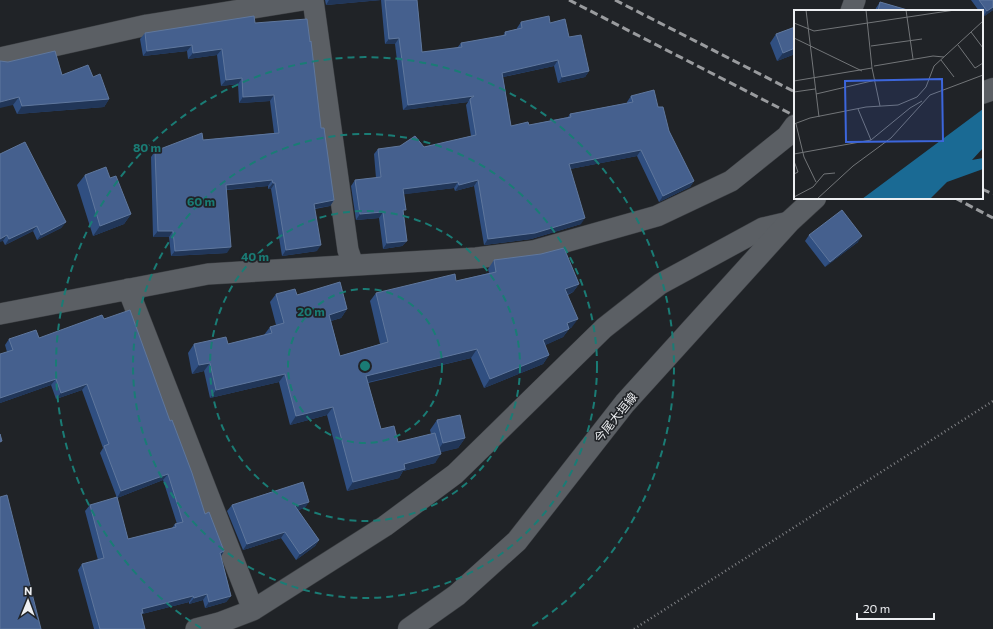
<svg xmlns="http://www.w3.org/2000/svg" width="993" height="629" font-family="Commissioner,'Noto Sans JP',sans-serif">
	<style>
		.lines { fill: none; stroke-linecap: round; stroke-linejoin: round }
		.minor-casing { stroke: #3b3e42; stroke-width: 22 }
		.secondary-casing { stroke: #3b3e42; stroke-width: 23 }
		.path { stroke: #808286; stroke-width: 2.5; stroke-dasharray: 1 3; stroke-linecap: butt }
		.minor { stroke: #5b5f64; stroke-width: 21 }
		.secondary { stroke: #5b5f64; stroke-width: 22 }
		.rail { stroke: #999b9e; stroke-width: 3; stroke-dasharray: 8 4; stroke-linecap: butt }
		.wall { fill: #304f81; fill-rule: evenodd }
		.shaded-wall { fill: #213658 }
		.building { fill: #45608e; stroke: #5f779d }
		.ring { fill: none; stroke: #1a7c75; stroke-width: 2; stroke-dasharray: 7 5 }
		.labels { text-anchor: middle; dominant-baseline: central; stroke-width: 3.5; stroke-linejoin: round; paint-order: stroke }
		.street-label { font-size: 12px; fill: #edeff2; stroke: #202327 }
		.inset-road { fill: none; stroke: #727578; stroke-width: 1 }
		.view { fill: #3c66dc; fill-opacity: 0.15; stroke: #3c66dc; stroke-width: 2 }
		.inset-edge { fill: none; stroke: #edeff2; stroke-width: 2 }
		.centre { fill: #1a7c75; stroke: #202327; stroke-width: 2 }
		.ring-label { font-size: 12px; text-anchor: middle; font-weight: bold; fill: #1a7c75; stroke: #202327; stroke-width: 3.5; stroke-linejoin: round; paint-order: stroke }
	</style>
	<rect width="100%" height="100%" fill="#202327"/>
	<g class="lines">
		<g class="minor-casing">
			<path id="minor" d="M313,0L348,250L353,265
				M851,11L855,0
				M0,58L147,25L303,0
				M128,289L253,610
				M0,314L208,274L476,258L533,251L657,216L731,181L787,136L795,125
				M196,629L219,623L253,610L385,526L455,474L604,328L660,284L763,228L789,222"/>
		</g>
		<g class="secondary-casing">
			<path id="secondary" d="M982,93L993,89
				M409,629L457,595L517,541L625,403L789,222L815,198"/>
		</g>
		<path class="path" d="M634,629L993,401"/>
		<use href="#minor" class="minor"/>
		<use href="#secondary" class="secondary"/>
		<path class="rail" d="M569,0L795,116
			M615,0L795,92
			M982,189L993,194
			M955,198L993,218"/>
	</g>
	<path class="wall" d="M325,0H417L422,52L457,48L461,43L503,36L505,32L517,29V28L521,22L550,23L569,37L589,71L585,77L558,83L554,66L503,77L511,126L529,125L568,117L570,114L627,103V102L631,96L658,107L669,131L694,181L690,187L659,202L637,156L570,169L581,224L531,239L484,245L474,186L455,191L454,188L404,194L403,214L407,241L402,246L383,249L379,218L356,220L351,186L355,180L376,178L374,154L378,149L424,147L471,136L466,105L468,102L403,110L395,44H385L381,0L326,5Z
		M971,0H993V10L983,17L982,16V11H979Z
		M880,2L911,11H875L876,8Z
		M255,23L310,42L321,128L334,200L330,206L315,209L317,251L282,256L271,189H268V186L227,190V253L171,256L169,237H153L151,157L155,151L203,140L274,133L270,101L239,103L238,84L221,86L217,55L188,59L187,51L143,56L140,39L145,33Z
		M795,27V54L777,61L770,43L776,34Z
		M0,61L62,75L93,77L109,99L104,107L17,114L13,105Z
		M0,154L66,222L61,228L37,240L33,231L5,245L3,241Z
		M85,175L110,178L131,214L124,224L93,236L77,185Z
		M809,235L858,242L825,267L805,241Z
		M494,260L579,284L573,292L568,295L572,327L569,329L563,337L545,345L549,355L543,364L484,388L471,358L368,383L381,429L398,442L431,434L430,430L437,420L465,438L458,448L440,452L435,463L403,471L399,478L347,491L327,415L290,425L279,382L210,398L204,371L192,374L188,353L194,344H228L264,335L270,327L276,325L270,302L276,294L297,295L347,309L341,318L331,321L340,356L380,344L370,301L376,293L456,281L489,273L488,269Z
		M104,319L170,421L205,514L224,551L221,556L231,596L226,602L205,608L203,600L189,604V602L142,614V615L145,629H94L78,570L82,564L98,560L85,511L90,505L117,498L100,453L103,448L82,390L56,399L51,385L0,403V354L7,352L5,345L9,339L39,338ZM163,480L177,524H175L172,528L128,539L117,498Z
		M232,505L305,508L298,510L319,540L315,546L296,560L281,538L243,550L227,511Z"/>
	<path class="shaded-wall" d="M329,0H381L326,5Z
		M993,7V10L983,17L987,11Z
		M399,38L395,44H385L389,39Z
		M192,45L187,51L143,56L147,51Z
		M795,48V54L777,61L783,53Z
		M222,49L217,55L188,59L193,53Z
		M558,60L554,66L498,78L502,73Z
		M589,71L585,77L558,83L562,77Z
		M242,78L238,84L221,86L226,80Z
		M274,95L270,101L239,103L243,97Z
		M474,96L470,99L468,102L403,110L408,105Z
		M19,97L13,105L0,108V102Z
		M109,99L104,107L17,114L22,106Z
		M641,150L637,156L565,170L569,164Z
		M272,180L268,186L222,190L226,185Z
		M478,180L474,186L455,191L459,185Z
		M694,181L690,187L659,202L663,196Z
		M458,182L454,188L399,195L403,189Z
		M273,183H275L271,189H268Z
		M334,200L330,206L310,209L314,204Z
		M383,212L379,218L356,220L360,214Z
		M131,214L124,224L93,236L100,226Z
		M585,218L581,224L531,239L484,245L488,239Z
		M66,222L61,228L37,240L41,235Z
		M37,226L33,231L5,245L9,239Z
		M158,231H173L169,237H153Z
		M7,235L3,241L0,242V239Z
		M862,236L858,242L825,267L830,262Z
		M407,241L402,246L383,249L387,243Z
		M321,245L317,251L282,256L286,250Z
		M231,247L227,253L171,256L175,251Z
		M579,284L573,292L559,298L565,289Z
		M347,309L341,318L323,323L329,315Z
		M578,319L572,327L569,329L563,337L537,349L543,340L567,323Z
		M477,349L471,358L360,384L366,376Z
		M549,355L543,364L484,388L490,379Z
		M210,363L204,371L192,374L199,365Z
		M285,374L279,382L210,398L216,390Z
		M56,379L51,385L0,403V398Z
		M87,384L82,390L56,399L61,393Z
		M333,407L327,415L290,425L296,416Z
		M465,438L458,448L435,454L443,443Z
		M441,454L435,463L403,471L399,478L347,491L353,482L404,464Z
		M168,474L163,480L117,498L121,491Z
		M309,502L305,508L291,512L295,506Z
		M285,532L281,538L243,550L247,544Z
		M319,540L315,546L296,560L300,554Z
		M224,551L220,558V553Z
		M207,594L203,600L189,604L194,598Z
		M193,596L189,602L142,614L138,619L142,609Z
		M231,596L226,602L205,608L209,602Z"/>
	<path class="building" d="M385,0H417L422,52L462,47L461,43L506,35L505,32L522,28L521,22L549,16L550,23L565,19L569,37L581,35L589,71L562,77L558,60L502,73L511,126L528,122L529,125L571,117L570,114L633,102L631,96L654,90L658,107H663L669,131L694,181L663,196L641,150L569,164L585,218L535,233L488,239L478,180L459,185L458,182L403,189L406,210H403L407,241L387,243L383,212L360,214L355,180L381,177L378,149L400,146L415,136L424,147L476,135L470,99L474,96L408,105L399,38L389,39Z
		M979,0H993V7L987,11Z
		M880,2L911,11H878Z
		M254,16L255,23L307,19L310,42L311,41L321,128H324L334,200L314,204L321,245L286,250L275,183H273L272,180L226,185L231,247L175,251L173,231H158L155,151L202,133L203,140L279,133L274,95L243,97L242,78L226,80L222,49L193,53L192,45L147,51L145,33Z
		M795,27V48L783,53L776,34Z
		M55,51L62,75L88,65L93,77L100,74L109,99L22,106L19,97L0,102V61L8,62Z
		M25,142L66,222L41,235L37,226L9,239L7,235L0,239V154Z
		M106,167L110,178L116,176L131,214L100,226L85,175Z
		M842,210L862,236L830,262L809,235Z
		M564,248L579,284L565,289L578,319L567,323L569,329L543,340L549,355L490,379L477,349L366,376L381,429L394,426L398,442L435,433L441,454L404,464L405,469L353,482L333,407L296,416L285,374L216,390L210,363L199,365L194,344L226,337L228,344L272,333L270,327L284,323L276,294L295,289L297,295L340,282L347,309L329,315L340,356L388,342L376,293L455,274L456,281L496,272L494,260L541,254Z
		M130,310L170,421L172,420L192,473L205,514L209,512L224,551L220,553L231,596L209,602L207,594L194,598L193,596L142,609L143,613H141L145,629H100L82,564L104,558L90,505L117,497L128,539L176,527L175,524L183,522L168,474L121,491L104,446L109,444L87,384L61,393L56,379L0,398V354L13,350L9,339L36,330L39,338L102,315L104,319Z
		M460,415L465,438L443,443L437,420Z
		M0,434L2,441L0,442Z
		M303,482L309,502L295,506L319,540L300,554L285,532L247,544L232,505Z
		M7,495L41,629H0V497Z"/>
	<g class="ring">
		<circle cx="365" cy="366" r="77"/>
		<circle cx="365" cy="366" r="155"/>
		<circle cx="365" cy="366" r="232"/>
		<path d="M201 628A309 309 0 1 1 529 628"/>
	</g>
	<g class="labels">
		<g class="street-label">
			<text transform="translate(615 417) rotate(-51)">今尾大垣線</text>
		</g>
	</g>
	<g transform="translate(794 10)">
		<rect width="189" height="189" fill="#202327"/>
		<path d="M189,99V138L178,150L189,148V159L153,172L136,189H68Z" fill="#1a6a94"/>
		<path class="inset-road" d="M12,0L25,107M112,0L119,49M0,13L20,21L161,0M177,22L189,38M0,28L68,61M164,35L181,58L189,53M77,36L128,29M147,50L160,67M80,56L139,46L150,47M78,58L86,96M0,71L78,58L72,0M0,82L21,79M22,84L82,70M64,99L77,130M0,114L16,108L72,97L104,95L123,87L132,77L140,56L189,11M2,114L10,147L22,172M0,144L77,130L116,98L128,91M0,151L4,162L0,164M0,187L19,177L30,164L41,163M23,189L59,156L97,128L136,85L189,65"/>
		<path class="view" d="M148,69L149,131L52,132L51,71Z"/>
		<rect width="189" height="189" class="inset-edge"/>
	</g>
	<circle cx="365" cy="366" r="6" class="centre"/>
	<g class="ring-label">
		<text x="147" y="152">80 m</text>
		<text x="201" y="206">60 m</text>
		<text x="255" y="261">40 m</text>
		<text x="311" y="316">20 m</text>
	</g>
	<g transform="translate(28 601) rotate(1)" stroke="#202327" stroke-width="3" paint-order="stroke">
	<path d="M0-3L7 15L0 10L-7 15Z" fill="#edeff2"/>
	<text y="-6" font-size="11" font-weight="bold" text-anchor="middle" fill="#edeff2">N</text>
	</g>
	<path d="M857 613v6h77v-6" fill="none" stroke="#edeff2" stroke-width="2"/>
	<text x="863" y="613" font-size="12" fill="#edeff2" stroke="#202327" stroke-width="3" paint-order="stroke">20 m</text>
</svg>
